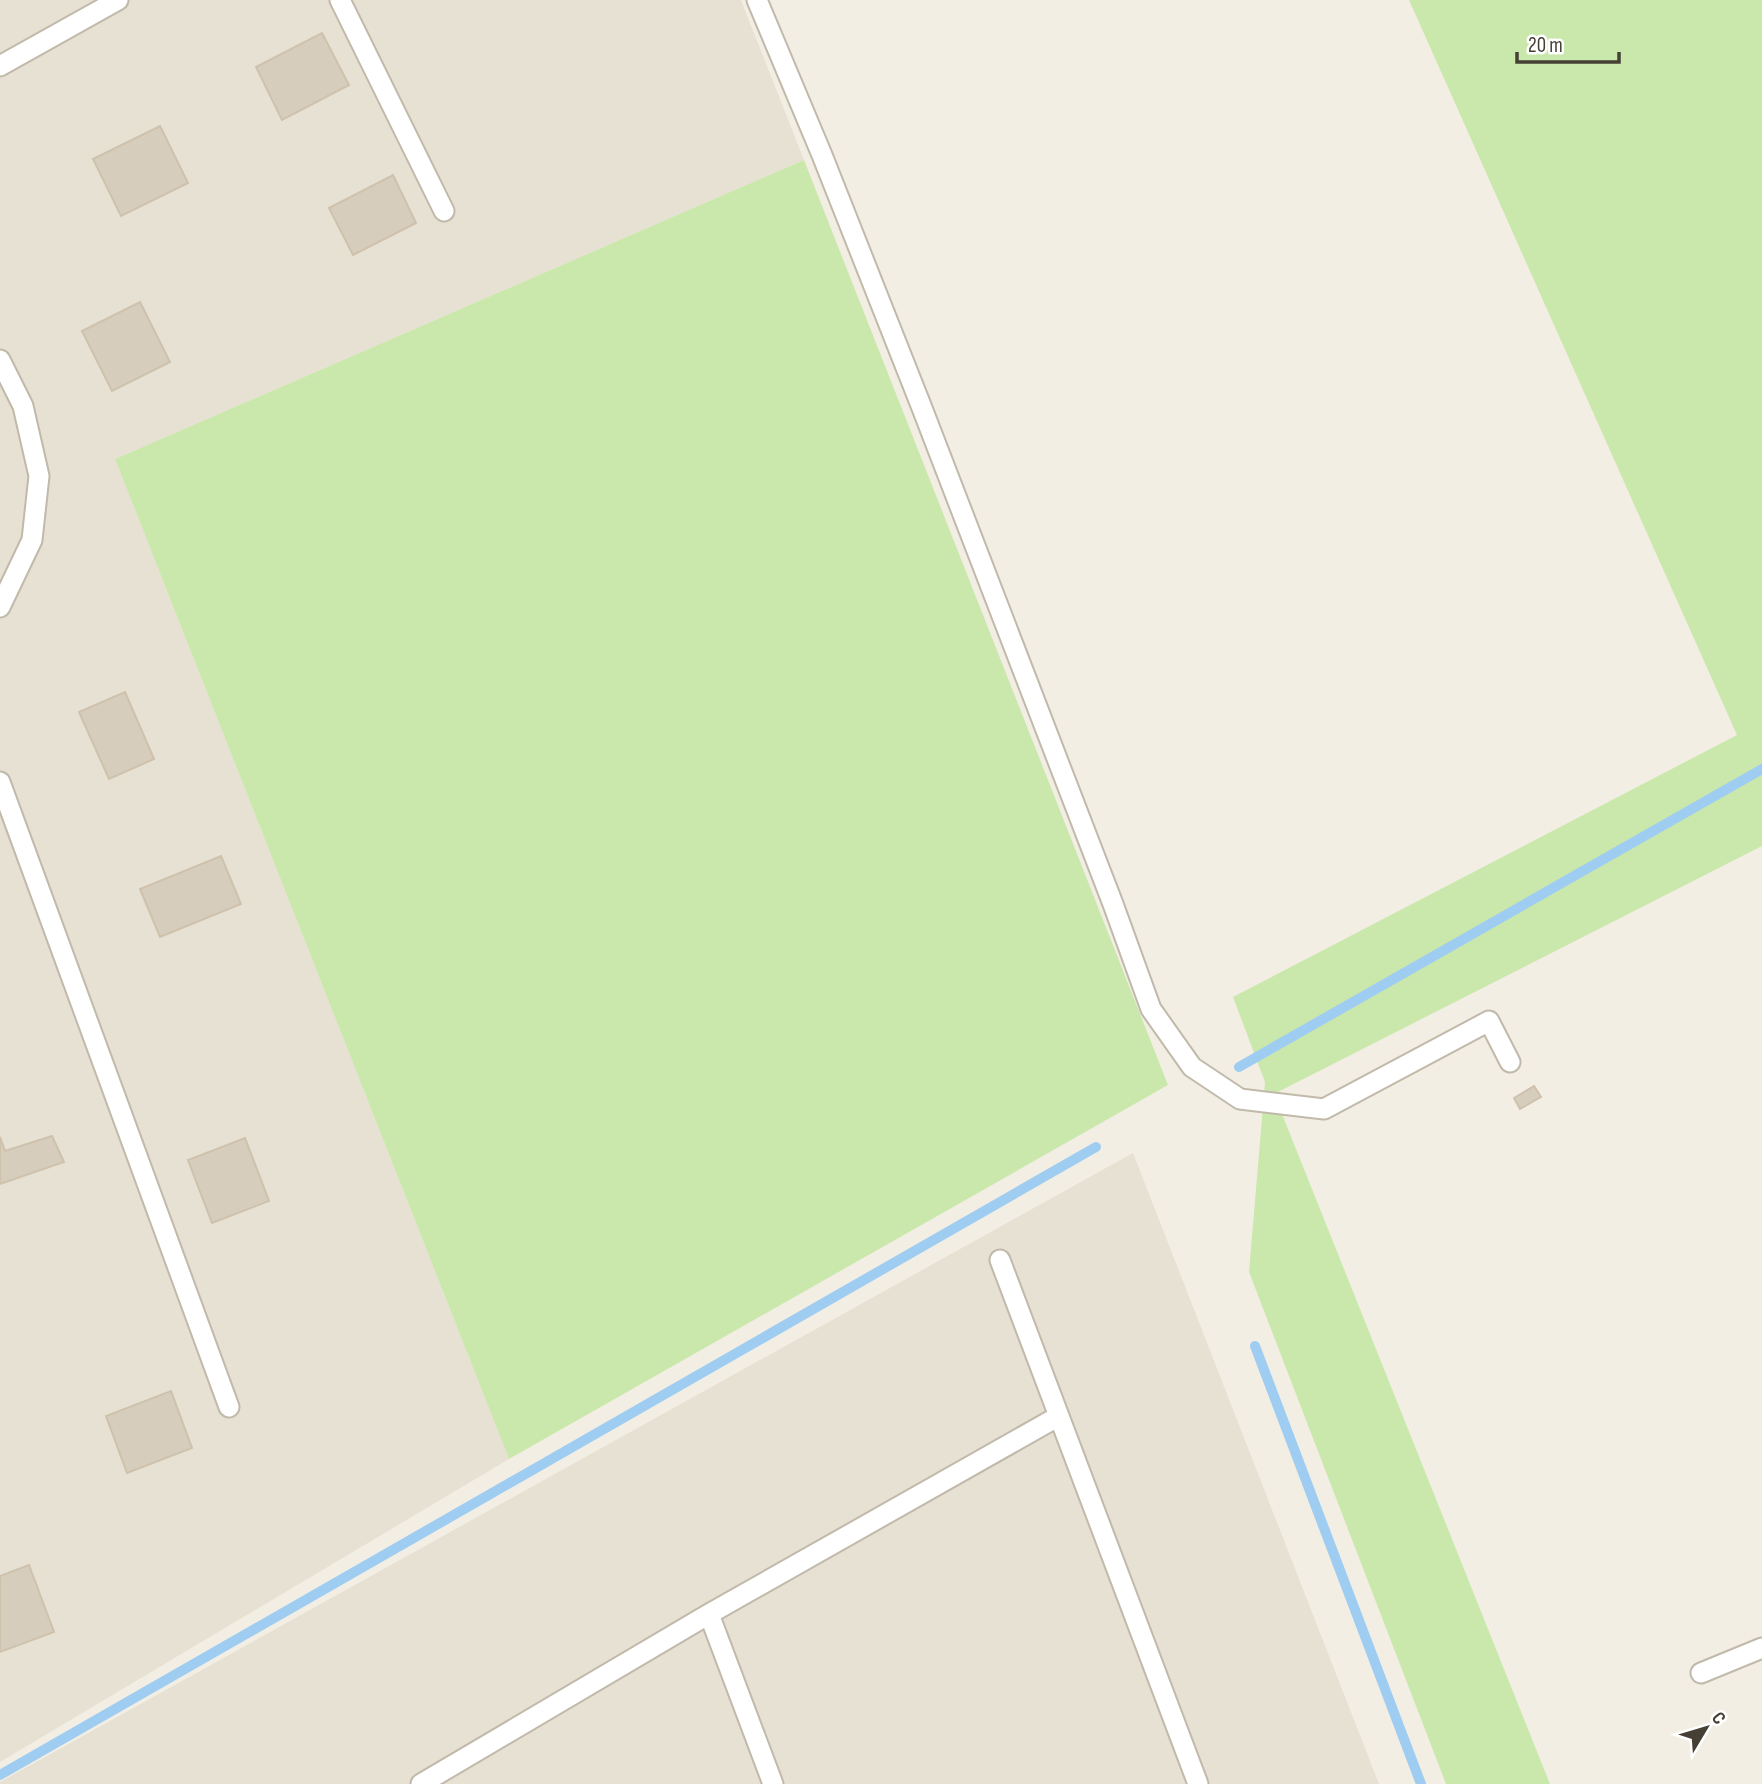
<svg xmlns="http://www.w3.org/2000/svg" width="1762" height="1784" font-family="'Sofia Sans Condensed',sans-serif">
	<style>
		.residential { fill: #e6e1d2 }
		.green { fill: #cbe8ac }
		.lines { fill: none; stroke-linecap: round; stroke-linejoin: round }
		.stream { stroke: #9fcdf1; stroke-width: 10 }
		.building { fill: #d7cdbd; stroke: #cfc2ad; stroke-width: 2 }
		.service-casing { stroke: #c1b9aa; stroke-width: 23 }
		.service { stroke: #fff; stroke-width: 19 }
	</style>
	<rect width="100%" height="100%" fill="#f2eee4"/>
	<path class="residential" d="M0,0H741L804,160L115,459L509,1459L0,1762Z
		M1133,1153L1379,1784H0V1782Z"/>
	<path class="green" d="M1409,0H1762V846L1274,1094L1550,1784H1446L1249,1272L1265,1082L1233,997L1737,735Z
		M804,160L1168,1085L509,1459L115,459Z"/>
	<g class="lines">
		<path class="stream" d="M1239,1067L1762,769
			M1255,1346L1421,1784
			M0,1775L1096,1147"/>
	</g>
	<path class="building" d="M322,33L349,85L282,120L256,67Z
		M160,126L188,183L121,216L93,159Z
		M393,175L416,223L353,255L329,208Z
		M140,302L170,362L112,391L82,331Z
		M125,692L154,759L109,779L79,712Z
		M221,856L241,904L160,937L140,889Z
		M1534,1086L1541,1097L1520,1109L1514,1098Z
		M52,1136L64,1162L0,1184V1137L5,1151Z
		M245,1138L269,1201L212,1223L188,1160Z
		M171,1391L192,1448L127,1473L106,1416Z
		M29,1565L54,1632L0,1652V1576Z"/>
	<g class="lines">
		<g class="service-casing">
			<path id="service" d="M340,0L444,211
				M757,0L822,155L922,408L1113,904L1151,1009L1192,1067L1240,1099L1324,1109L1489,1021L1510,1062
				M0,66L118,0
				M0,360L23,406L39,476L32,540L0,607
				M0,782L229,1407
				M1000,1260L1198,1784
				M709,1614L773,1784
				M1701,1673L1762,1648
				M421,1784L709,1614L1059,1416"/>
		</g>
		<use href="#service" class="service"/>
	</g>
	<g transform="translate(1706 1728) rotate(52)" stroke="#ffffff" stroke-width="5" paint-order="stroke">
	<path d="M0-5L12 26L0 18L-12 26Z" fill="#453f34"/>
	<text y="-10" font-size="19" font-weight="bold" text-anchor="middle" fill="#453f34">С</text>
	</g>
	<path d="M1517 52v10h102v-10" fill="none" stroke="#453f34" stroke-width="3.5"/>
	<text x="1528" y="52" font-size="21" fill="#453f34" stroke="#ffffff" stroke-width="5" paint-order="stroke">20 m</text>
</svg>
